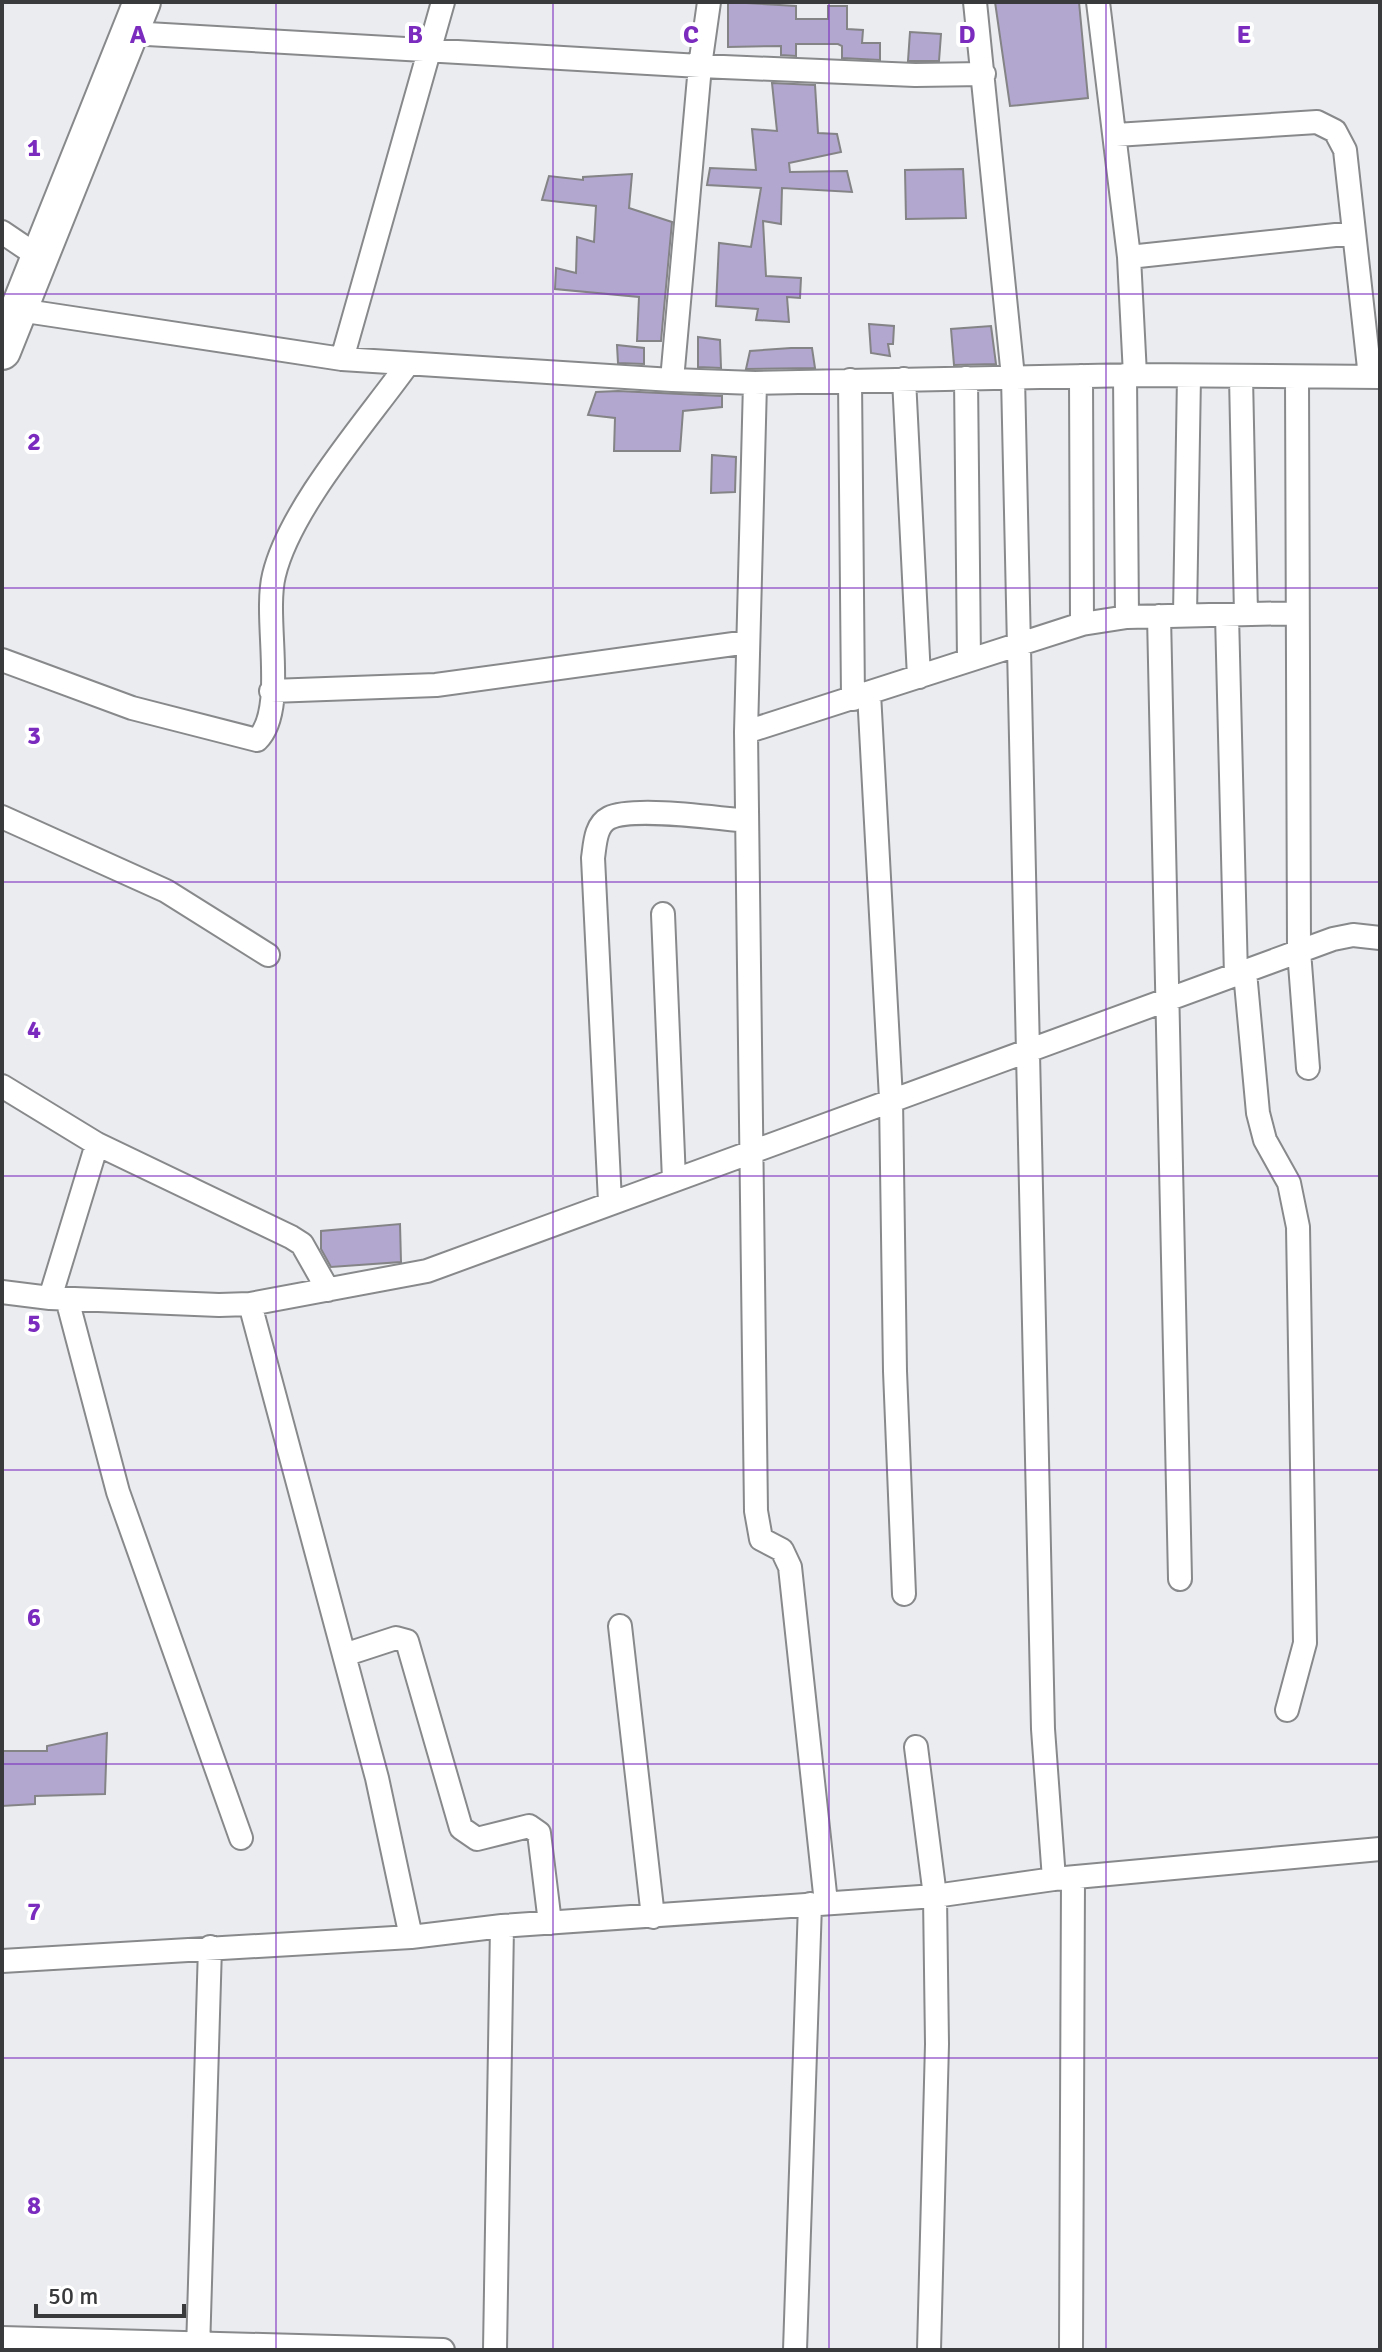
<svg xmlns="http://www.w3.org/2000/svg" width="1382" height="2352" font-family="Signika,sans-serif">
	<style>
		.building { fill: #b2a7cf; stroke: #848386; stroke-width: 2 }
		.lines { fill: none; stroke-linecap: round; stroke-linejoin: round }
		.minor-casing { stroke: #87898b; stroke-width: 26 }
		.primary-casing { stroke: #87898b; stroke-width: 40 }
		.minor { stroke: #fff; stroke-width: 22 }
		.primary { stroke: #fff; stroke-width: 36 }
		.grid { fill: none; stroke: #7b2cbf; stroke-width: 2; stroke-opacity: 0.55 }
		.grid-label { font-size: 26px; text-anchor: middle; font-weight: bold; fill: #7b2cbf; stroke: #fff; stroke-width: 8; stroke-linejoin: round; paint-order: stroke }
	</style>
	<rect width="100%" height="100%" fill="#eaecef"/>
	<path class="building" d="M728,2L796,6V19H828V6H847V29L863,30L862,43H880V60L842,58V46L838,44H796V56L781,55V46L728,47Z
		M995,2H1079L1088,98L1010,106Z
		M910,32L941,34L939,61H908Z
		M772,83L815,85L818,133L837,134L841,152L789,163L790,172L847,171L852,192L782,188L781,224L763,221L766,276L801,278L800,298L787,297L789,322L756,320L758,309L716,306L719,243L751,247L761,188L707,185L710,168L756,170L752,129L777,131Z
		M963,169L966,218L906,219L905,170Z
		M632,174L629,208L672,222L661,341H637L639,297L555,289L556,268L576,273L577,237L594,242L596,206L542,200L549,176L583,180V177Z
		M869,324L894,326L893,344H888L890,356L871,353Z
		M991,326L996,364L954,365L951,329Z
		M698,337L720,340L721,368L698,367Z
		M617,345L644,348V364L618,363Z
		M791,348H812L815,368L746,369L750,351Z
		M618,391L722,396V407L683,411L680,451H614L615,418L588,415L596,392Z
		M712,455L736,457L735,492L711,493Z
		M400,1224L401,1262L331,1267L321,1249V1231Z
		M107,1733L105,1794L35,1796V1804L2,1806V1751H47V1746Z"/>
	<g class="lines">
		<g class="minor-casing">
			<path id="minor" d="M975,2L1013,377L1043,1729L1054,1879
				M1098,2L1129,257L1135,375
				M130,33L700,66L915,75L984,74
				M1116,135L1317,122L1335,131L1345,150L1370,377
				M2,232L39,257
				M1129,257L1354,233
				M19,310L342,359L672,380L755,383L1135,375L1380,377
				M342,359L443,2
				M1125,375L1127,617
				M1081,376L1082,624
				M1241,377L1246,614
				M1297,377L1299,951L1308,1068
				M966,378L969,660
				M904,379L919,677
				M672,380L700,66L709,2
				M850,380L853,699
				M755,383L746,732L756,1511L761,1539L782,1550L790,1567L826,1903
				M1185,615L1189,376
				M1227,615L1236,976
				M1159,616L1180,1579
				M2,660L132,708L257,740C288,710 263,619 274,575C290,508 366,422 407,365
				M271,691L436,685L748,642
				M869,693L891,1099L895,1371L904,1594
				M746,732L1082,624L1127,617L1297,613
				M2,817L166,891L268,955
				M663,914L674,1180
				M1245,972L1258,1113L1265,1140L1289,1183L1298,1227L1305,1643L1287,1710
				M2,1086L97,1144L291,1237L302,1244L328,1290
				M610,1202L593,858C595,845 595,825 609,818C633,806 717,818 747,821
				M2,1292L50,1298L219,1305L250,1304L427,1271L1333,939L1353,935L1380,938
				M50,1298L97,1144
				M67,1299L118,1492L241,1838
				M250,1304L377,1778L411,1937
				M620,1626L653,1917
				M344,1655L396,1638L407,1641L461,1828L477,1839L529,1826L539,1833L550,1923
				M916,1747L935,1896L937,2044L929,2350
				M2,1961L411,1937L502,1926L935,1896L1054,1879L1380,1849
				M2,2338L443,2350
				M198,2350L210,1947
				M495,2350L502,1926
				M795,2350L810,1904
				M1071,2350L1073,1879"/>
		</g>
		<g class="primary-casing">
			<path id="primary" d="M2,351L142,2"/>
		</g>
		<use href="#minor" class="minor"/>
		<use href="#primary" class="primary"/>
	</g>
	<path class="grid" d="M276,2V2350M553,2V2350M829,2V2350M1106,2V2350M2,294H1380M2,588H1380M2,882H1380M2,1176H1380M2,1470H1380M2,1764H1380M2,2058H1380"/>
	<g class="grid-label">
		<text x="138" y="43">A</text>
		<text x="415" y="43">B</text>
		<text x="691" y="43">C</text>
		<text x="967" y="43">D</text>
		<text x="1244" y="43">E</text>
		<text x="34" y="156">1</text>
		<text x="34" y="450">2</text>
		<text x="34" y="744">3</text>
		<text x="34" y="1038">4</text>
		<text x="34" y="1332">5</text>
		<text x="34" y="1626">6</text>
		<text x="34" y="1920">7</text>
		<text x="34" y="2214">8</text>
	</g>
	<rect width="1382" height="2352" fill="none" stroke="#393a3b" stroke-width="8"/>
	<path d="M36 2304v12h148v-12" fill="none" stroke="#393a3b" stroke-width="4"/>
	<text x="48" y="2304" font-size="24" fill="#393a3b" stroke="#ffffff" stroke-width="6" paint-order="stroke">50 m</text>
</svg>
